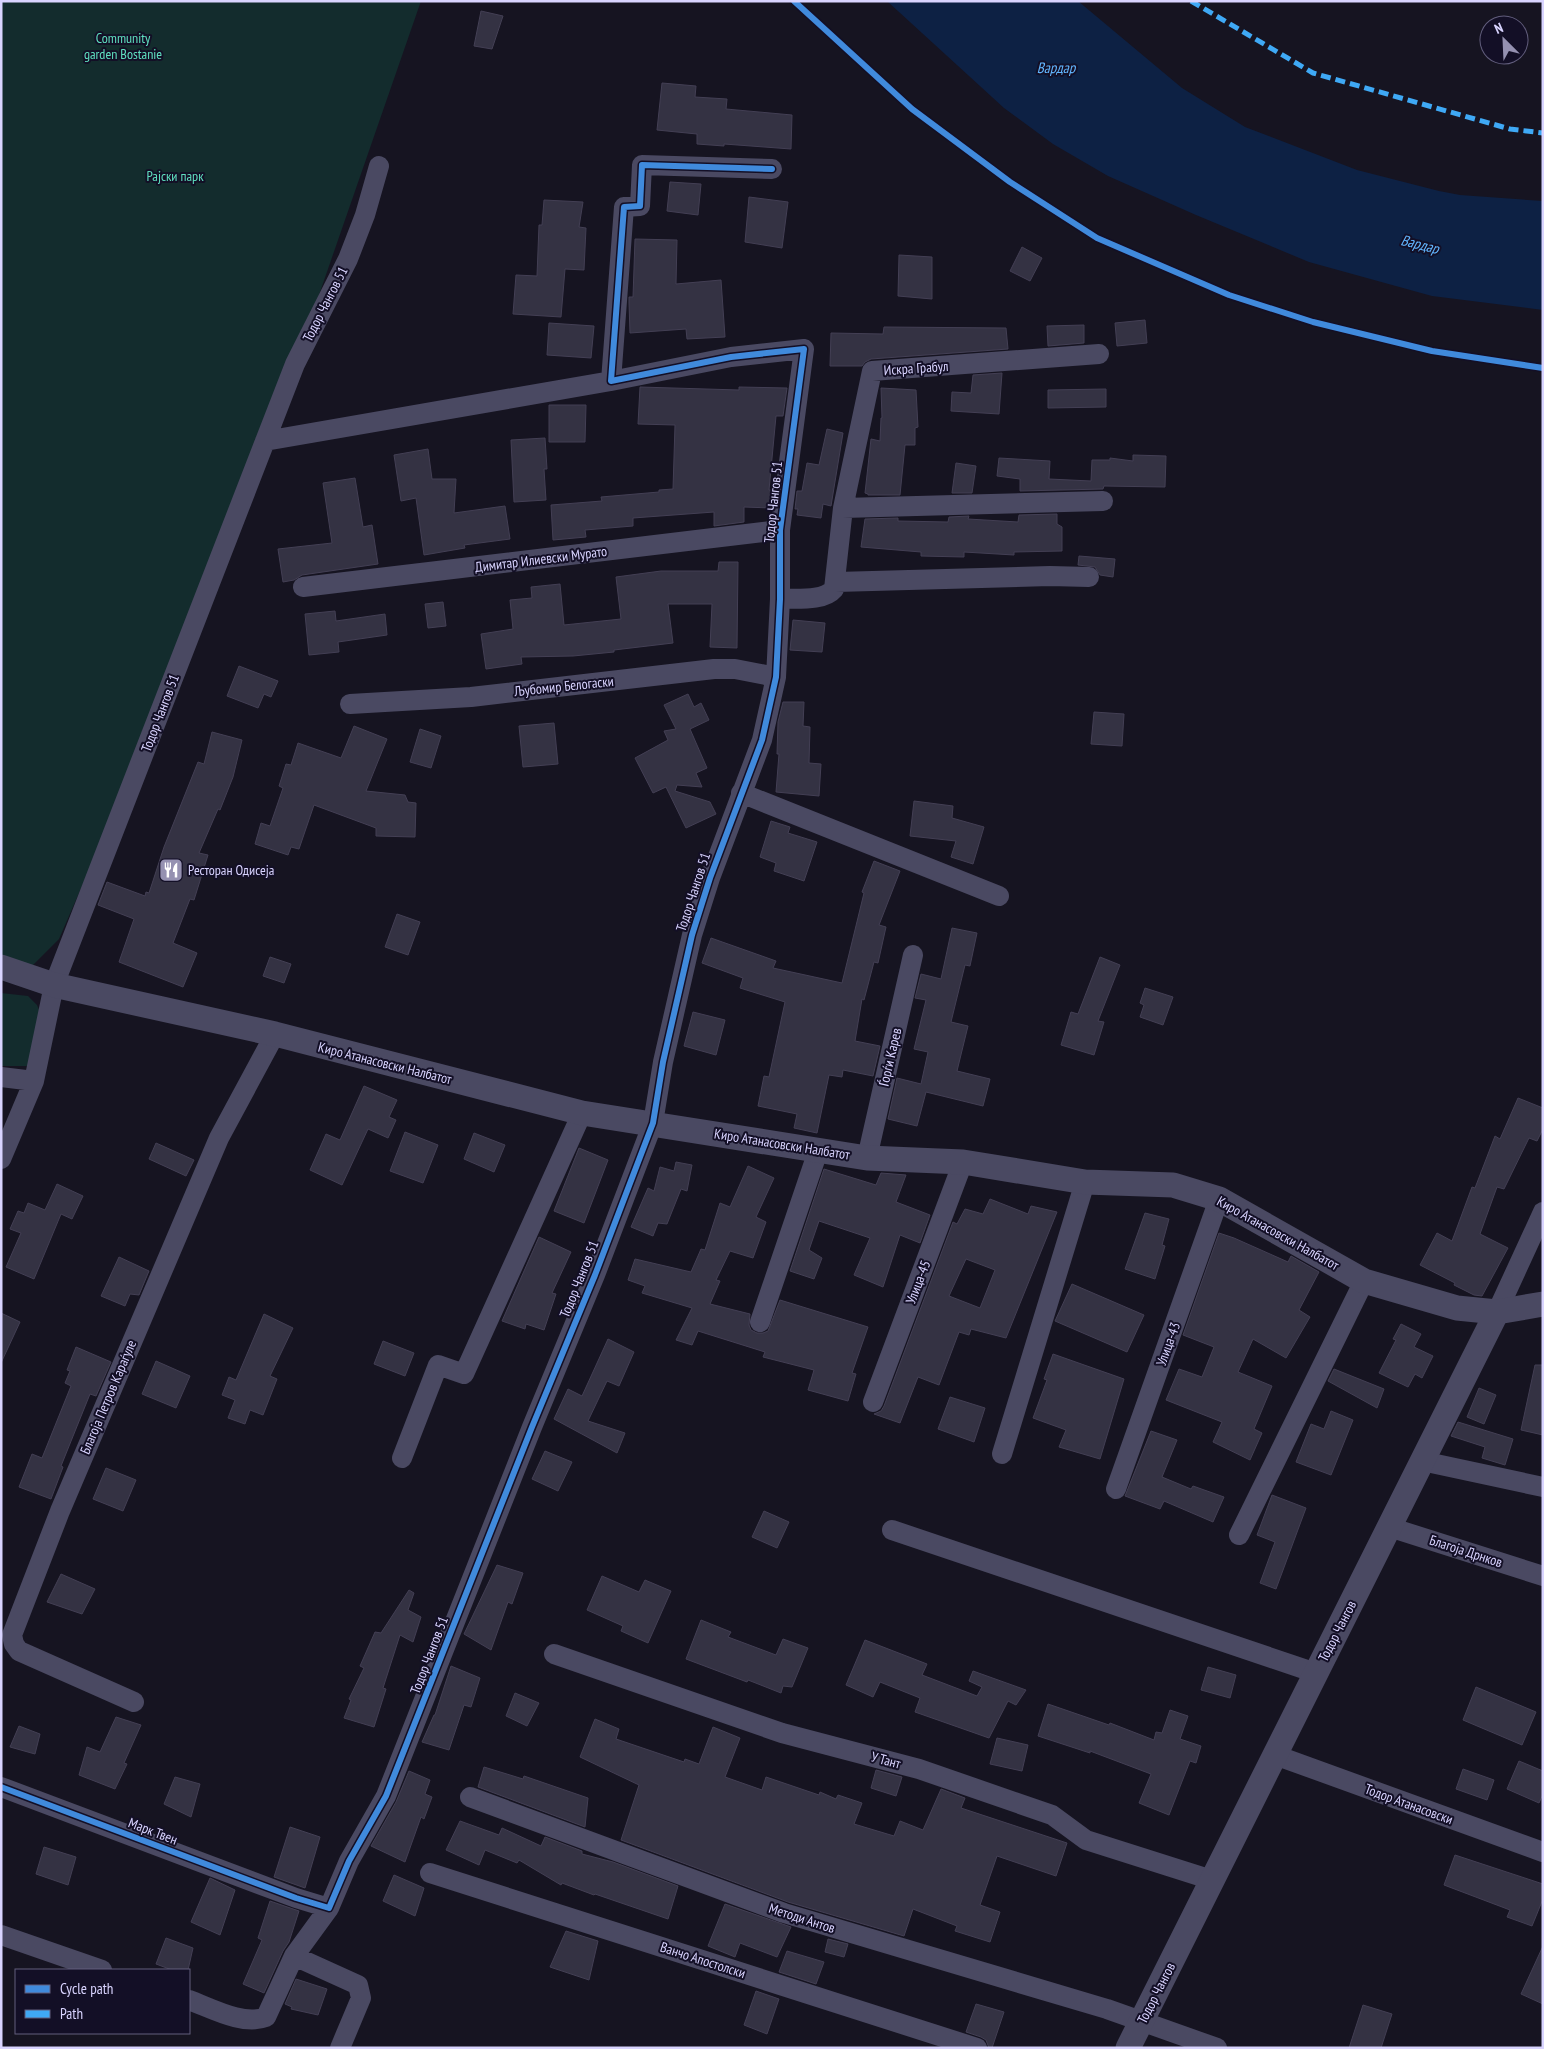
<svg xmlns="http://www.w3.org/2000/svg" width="1544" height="2049" font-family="'PT Sans Narrow',sans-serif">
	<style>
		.green { fill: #132c2d }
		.water { fill: #0d2144 }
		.building { fill: #343243; stroke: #433f54; fill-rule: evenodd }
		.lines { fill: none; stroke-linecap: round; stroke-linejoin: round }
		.minor { stroke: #4a4962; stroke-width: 20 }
		.tertiary { stroke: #4a4962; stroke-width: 25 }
		.quiet { stroke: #3fa9f5; stroke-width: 5; stroke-dasharray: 10 5; stroke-linecap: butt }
		.cycleway-casing { stroke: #130f26; stroke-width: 9 }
		.cycleway { stroke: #408adc; stroke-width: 6 }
		.labels { text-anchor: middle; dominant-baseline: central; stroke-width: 4; stroke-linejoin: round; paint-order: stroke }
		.park-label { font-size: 14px; fill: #5fe0c0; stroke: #130f26 }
		.street-label { font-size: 14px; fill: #d9d4ff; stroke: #130f26 }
		.poi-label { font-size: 14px; fill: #d9d4ff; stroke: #130f26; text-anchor: start }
		.water-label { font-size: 15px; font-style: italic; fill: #62b6ff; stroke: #130f26 }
	</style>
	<rect width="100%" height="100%" fill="#161421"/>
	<path class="green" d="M1,1H421L295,364L186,647L59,939L32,966L1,960Z
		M1,993L28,996L37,1005L43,1019L30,1066H1Z"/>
	<path class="water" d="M887,1H1078L1182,88L1245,127L1357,170L1439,191L1460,195L1543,201V310L1432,296L1309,262L1196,215L1108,176L1053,144L1004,108Z"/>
	<path class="building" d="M481,11L503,16L492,49L474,46Z
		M662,83L696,86L695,97L727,99L726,109L792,115L791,149L724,144V146L697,144V134L657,130Z
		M670,182L701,184L698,215L667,211Z
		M749,197L788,202L782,248L745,242Z
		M544,200L583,202L579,227L586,228L584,270L565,269L561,317L513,314L516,275L537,276L539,225H542Z
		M635,239L677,240L676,284L721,280L725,337L687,339L686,329L630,333L629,303V297H633Z
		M1022,247L1042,258L1030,281L1010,271Z
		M899,255L932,257V299L898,296Z
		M1145,320L1147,343L1117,346L1115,323Z
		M549,323L594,326L591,358L547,355Z
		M1084,325V343L1048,346L1047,326Z
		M884,327L1006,328L1008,349L871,359L865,362L862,366H830L831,333L883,334Z
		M1002,373L999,414L951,411L952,392L971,393L973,375Z
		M640,387L739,390V387L787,388L783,416H776L769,490H773L771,508L744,507V522L714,526V512L633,518V526L585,530L586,537L553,540L551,505L602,501L601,497L659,492V490L673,489L675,425L638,424Z
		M881,388L916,390L918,427L915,428V445H905L900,495H868V494L865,493L871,439L880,441L881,418H882Z
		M1106,389V407L1048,408V390Z
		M549,405H586L585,442H549Z
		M827,429L843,433L831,506L823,504L821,518L797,515L798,509H795L797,491H802L807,463L819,465Z
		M545,438L547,469H544L546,500L514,502L511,440Z
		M428,449L432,479H456L454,513L505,506L510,539L464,545L465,548L424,555L416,498L401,501L394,455Z
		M1133,455L1166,456L1165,487L1104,486L1103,489L1020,491V479L997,476L999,458L1050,461L1049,479L1091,481L1092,460H1110V458L1133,461Z
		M956,463L976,466L972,493H952Z
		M355,478L363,527L372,525L378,564L302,575L294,580L283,582L278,549L332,543L323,483Z
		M1057,514V524L1062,527V551L1014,552V555L964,552V557L921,556V552L861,547L865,519L898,518V521L948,522L949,517L969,516L968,519L1018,522L1019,515Z
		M1079,556L1115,559L1113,577L1100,575L1095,567L1078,565Z
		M719,562H738L737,648L710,647L712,604H668L673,643L614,650V652L573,656L521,657L522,664L486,669L481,634L513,629L510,600L532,598L531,587L560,584L564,625L621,619L616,577L661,571H718Z
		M443,602L446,626L428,628L425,604Z
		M335,611L336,621L385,614L387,635L338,642L339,652L309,655L305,614Z
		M793,620L825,623L822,652L790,650Z
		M239,666L278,681L271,697L264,694L258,708L227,696Z
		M688,694L694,707L701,703L709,720L690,729L707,768L696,773L702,787L677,785L675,791L710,802L716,814L686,828L666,787L653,793L635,758L668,740L664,731L676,729L664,705Z
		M783,702H804L803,726L810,727L809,763L821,764L819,796L776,792L779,754H777L778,722Z
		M1094,712L1124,714L1122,746L1091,744Z
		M554,723L558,764L523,767L519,726Z
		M354,726L387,739L366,791L405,795L408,802L416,803L415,837L376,836V828L314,805L299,849L291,847L288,855L255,844L261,823L270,826L283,788L279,786L286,764L291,765L298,743L341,758Z
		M420,729L441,736L431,768L410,762Z
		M212,732L242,740L233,777L220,810L218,809L199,853L208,855L194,900L190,899L173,943L197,953L183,987L119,962L134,919L98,905L107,882L145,896L146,892L149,893L164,847L198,762L204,764Z
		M914,801L953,806L952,818L984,827L973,864L951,857L956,841L910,836Z
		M771,821L790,827L788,833L817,842L804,881L774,871L776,863L760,857Z
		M874,861L900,871L879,925L886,927L878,963L874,962L864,1000L862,999L855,1041L880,1046L873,1076L843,1070L842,1077L829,1075L817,1133L794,1128L797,1114L758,1106L764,1076L769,1077L785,1002L740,988L743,978L702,963L711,938L776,961L773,968L842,983L864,893L862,892Z
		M397,914L420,922L408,955L385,947Z
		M952,928L977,933L970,966L965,965L951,1022L968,1026L957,1071L990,1079L983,1106L926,1092L917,1126L888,1119L897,1078L921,1084L928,1052L914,1049L926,1000L915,998L921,974L941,979Z
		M270,957L291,964L284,983L263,976Z
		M1100,957L1120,965L1098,1021L1104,1022L1094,1055L1061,1045L1071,1012L1078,1014Z
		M1145,988L1173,997L1163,1025L1140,1017L1144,1005L1140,1003Z
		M693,1012L725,1020L716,1055L684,1046Z
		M364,1086L397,1100L389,1117L396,1120L388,1138L368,1129L342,1185L310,1170L326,1134L340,1140Z
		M1518,1098L1543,1108V1129L1537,1141L1529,1138L1504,1189L1497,1187L1480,1234L1508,1248L1482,1296L1474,1295L1454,1285L1455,1283L1420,1265L1437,1233L1452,1241L1472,1187L1475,1188L1495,1136L1500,1139Z
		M405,1132L438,1145L423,1183L390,1171Z
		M474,1133L505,1145L494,1172L464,1159Z
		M156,1143L194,1160L186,1176L149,1159Z
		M579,1148L608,1160L584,1223L554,1211Z
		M676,1162L692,1165L687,1191L681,1189L667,1224L658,1223L653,1236L631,1227L648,1188L654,1191L660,1167L674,1171Z
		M748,1166L774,1178L756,1217L766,1222L753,1258L730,1251L716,1280L720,1281L710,1304L750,1314L749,1325L751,1330L757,1333H763L768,1331L780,1300L868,1327L852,1373L856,1374L848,1401L808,1390L814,1370L763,1357L765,1352L698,1331L692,1345L676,1340L692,1308L642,1293L645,1286L628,1280L635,1259L691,1272L701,1249L705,1250L720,1203L730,1207Z
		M824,1169L876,1185L881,1173L906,1175L896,1202L930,1215L920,1243L900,1235L883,1287L854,1275L870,1238L819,1221L809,1250L822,1258L814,1279L790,1271Z
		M57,1184L83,1196L72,1219L61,1214L34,1279L6,1267L21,1233L10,1229L18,1211L24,1213L28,1203L45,1210Z
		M990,1199L1028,1214L1031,1206L1057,1212L1006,1338L971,1329L969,1335L959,1332L939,1385L918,1377L900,1423L874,1414L881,1411L884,1406L953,1222L957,1224L965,1209L983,1214ZM966,1259L995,1270L980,1308L949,1296Z
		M1145,1213L1169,1219L1162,1245L1165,1246L1155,1279L1125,1269Z
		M1219,1233L1234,1238L1288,1262L1291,1256L1319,1272L1299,1310L1310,1317L1286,1358L1253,1339L1238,1372L1272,1386L1254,1429L1262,1433L1250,1460L1213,1442L1222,1422L1166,1400L1179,1369L1202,1377L1214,1347L1183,1335Z
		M539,1237L571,1252L552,1293L556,1294L544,1330L526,1324L525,1329L502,1321Z
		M119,1257L149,1271L139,1295L130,1294L125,1306L101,1296Z
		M1072,1284L1144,1315L1127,1352L1055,1321Z
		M1,1313L20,1322L1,1363Z
		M264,1314L293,1328L270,1376L277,1379L263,1415L250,1410L245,1424L228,1418L235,1400L222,1395L229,1377L236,1380Z
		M1401,1324L1421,1334L1414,1347L1433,1356L1422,1378L1415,1374L1408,1387L1379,1373L1396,1340L1393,1339Z
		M608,1339L634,1352L619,1386L607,1381L588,1421L625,1433L617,1453L554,1419L568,1389L582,1396Z
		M383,1341L414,1353L405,1376L374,1364Z
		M76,1347L111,1362L96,1396L90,1394L61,1466L63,1467L51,1499L19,1487L32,1454L42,1458L71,1386L65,1383L70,1371L67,1370Z
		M1053,1354L1124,1379L1100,1459L1059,1447L1066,1430L1033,1418L1047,1380L1044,1379Z
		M156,1361L190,1376L176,1408L142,1394Z
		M1535,1365H1543V1435L1521,1430Z
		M1334,1369L1384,1389L1377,1408L1328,1381Z
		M1479,1388L1496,1395L1484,1424L1467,1417Z
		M950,1397L985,1408L974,1442L938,1429Z
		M1331,1411L1353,1420L1331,1475L1296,1462L1311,1424L1324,1429Z
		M1458,1422L1513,1439L1505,1465L1482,1458L1485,1447L1451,1436Z
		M1151,1431L1177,1440L1162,1477L1191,1489L1193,1486L1224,1497L1213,1522L1164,1501L1160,1509L1125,1496Z
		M545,1451L572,1462L558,1491L532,1479Z
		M106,1468L136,1480L123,1511L93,1499Z
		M1272,1495L1306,1508L1276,1589L1260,1583L1275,1542L1257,1535Z
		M764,1511L789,1522L777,1548L752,1537Z
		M497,1565L523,1573L512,1604L508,1602L491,1650L464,1634Z
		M61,1574L95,1589L82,1614L47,1602Z
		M602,1576L639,1592L645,1580L671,1591L648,1643L621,1631L623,1626L587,1610Z
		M409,1590L414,1593L408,1610L421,1617L413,1642L400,1635L383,1688L386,1689L374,1727L344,1718L351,1700L349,1699L364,1668L360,1666L375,1632L381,1633Z
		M701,1620L731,1632L728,1637L776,1655L783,1639L808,1648L792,1687L783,1686L781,1693L748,1680L747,1682L686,1659Z
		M865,1640L927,1664L922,1675L977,1696L982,1687L969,1681L973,1671L1026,1690L1016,1705L1008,1701L989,1738L915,1712L920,1698L880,1682L873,1697L846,1685Z
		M451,1666L480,1678L471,1707L464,1705L449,1750L422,1742L434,1715H435Z
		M1208,1667L1236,1675L1230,1698L1201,1690Z
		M1476,1687L1536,1712L1522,1745L1463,1720Z
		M515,1693L539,1703L527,1726L506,1716Z
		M1048,1704L1109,1725L1110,1723L1154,1740L1156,1732L1162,1733L1170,1710L1188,1716L1180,1739L1201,1746L1196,1763L1190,1761L1169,1815L1139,1803L1151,1774L1090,1751V1753L1038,1736Z
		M116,1717L141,1725L124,1763L127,1764L115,1789L79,1775L87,1747L100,1752Z
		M595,1719L619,1729L616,1739L684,1762L685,1759L699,1764L713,1727L740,1738L725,1777L762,1790L766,1777L819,1795L820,1792L836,1799L838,1795L862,1803L854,1824L894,1836L900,1821L923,1830L941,1789L965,1798L961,1808L1067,1843L1056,1876L997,1856L980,1905L1000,1912L990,1942L955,1931L957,1926L913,1909L904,1936L788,1902L621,1840L639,1785L580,1757Z
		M19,1726L40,1734L35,1754L10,1747Z
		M997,1738L1028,1745L1022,1771L990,1764Z
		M1519,1761L1543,1771V1794L1539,1803L1507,1789Z
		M484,1767L523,1779L524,1776L588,1798L585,1827L478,1787Z
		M1463,1769L1494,1780L1487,1800L1456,1789Z
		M876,1770L902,1777L896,1796L871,1788Z
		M409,1771L430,1780L425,1794L432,1797L424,1819L421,1817L405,1862L371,1846L396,1802Z
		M175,1777L200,1784L191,1817L164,1804Z
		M460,1821L499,1835L502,1828L541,1846L545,1837L582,1851V1854L613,1862L678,1886L668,1919L595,1894L594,1895L562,1883L561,1885L519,1860L517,1863L485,1850L479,1865L446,1850Z
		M290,1827L320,1837L305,1888L274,1877Z
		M44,1847L76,1857L68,1885L36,1874Z
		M1455,1855L1543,1884V1899L1532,1926L1507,1917L1510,1910L1444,1885Z
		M394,1875L424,1888L415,1916L383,1901Z
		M210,1878L235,1890L220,1935L191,1922Z
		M270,1901L299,1911L289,1942L283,1951L264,1993L243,1984L262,1940L258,1938Z
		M725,1904L791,1927L777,1957L740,1943L735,1957L708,1946Z
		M566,1931L598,1941L589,1980L550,1967Z
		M166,1938L193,1948L188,1970H172L156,1964Z
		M828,1939L848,1944L844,1957L825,1952Z
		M1543,1946V2004L1521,1994Z
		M787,1951L824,1962L816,1984L779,1972Z
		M296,1979L327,1989L318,2015L291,2009L292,2007L285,2004Z
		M756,1991L779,1999L767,2034L744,2025Z
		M976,2004L1004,2012L992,2048H989L986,2040L981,2037L966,2032Z
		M1363,2005L1392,2014L1381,2048H1349Z"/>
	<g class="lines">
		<path class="minor" d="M265,441L611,381
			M843,508L1103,501
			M836,582L1050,576L1089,577
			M303,587L780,530
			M780,599C795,598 823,602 834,589L843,508L872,371L1099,354
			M350,704L471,697L714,669H735L776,677
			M741,793L999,896
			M1,1077L34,1081L54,985L295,364L348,259L365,215L379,166
			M867,1158L913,955
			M1,1159L34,1081
			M1497,1312L1543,1212
			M760,1322L818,1151
			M873,1402L963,1162
			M1002,1454L1085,1182
			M402,1458L438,1365L464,1374L582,1113
			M1422,1461L1543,1487
			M1116,1489L1219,1199
			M1389,1527L1543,1576
			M892,1530L1316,1673
			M1239,1535L1364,1281
			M554,1654L782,1733L919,1769L1052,1815L1086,1840L1212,1880
			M134,1702L19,1651L14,1644L12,1635L60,1511L219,1138L275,1034
			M1275,1755L1543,1852
			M1,1787L296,1898L329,1908L349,1861L386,1796L532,1427L595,1275L653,1123L663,1062L692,935L710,878L762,740L776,677L780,599V530L804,349L731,357L611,381L624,207L640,206L642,165L772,169
			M470,1797L784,1913L1107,2009L1217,2048
			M430,1873L977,2048
			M1,1935L102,1970
			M294,1956L358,1985L361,1998L340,2048
			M189,2000C211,2008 243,2026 266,2017L294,1956L329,1908"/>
		<path class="tertiary" d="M1,967L54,985L275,1034L582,1113L867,1158L963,1162L1085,1182L1173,1185L1219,1199L1364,1281L1457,1308L1497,1312L1543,1304
			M1128,2048L1497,1312"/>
		<path class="quiet" d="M1191,1L1313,73L1510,129L1543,133"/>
		<g class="cycleway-casing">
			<path id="cycleway" d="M794,1L912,109L1010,182L1097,238L1229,295L1313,322L1432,351L1543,368
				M1,1787L296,1898L329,1908L349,1861L386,1796L532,1427L595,1275L653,1123L663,1062L692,935L710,878L762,740L776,677L780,599V530L804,349L731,357L611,381L624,207L640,206L642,165L772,169"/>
		</g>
		<use href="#cycleway" class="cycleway"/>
	</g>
	<defs>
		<g id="restaurant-square" transform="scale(1.25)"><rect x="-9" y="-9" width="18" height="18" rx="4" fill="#9591b1" stroke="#130f26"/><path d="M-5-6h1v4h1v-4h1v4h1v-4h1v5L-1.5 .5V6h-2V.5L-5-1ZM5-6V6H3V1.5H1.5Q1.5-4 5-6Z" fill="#fff"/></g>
	</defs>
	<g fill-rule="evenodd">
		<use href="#restaurant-square" x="171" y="870"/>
	</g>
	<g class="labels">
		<g class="park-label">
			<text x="123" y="38">Community<tspan x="123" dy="16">garden Bostanie</tspan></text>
			<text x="175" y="176">Рајски парк</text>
		</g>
		<g class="street-label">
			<text transform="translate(325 304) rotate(-63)">Тодор Чангов 51</text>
			<text transform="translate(916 368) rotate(-4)">Искра Грабул</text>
			<text transform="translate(773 502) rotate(-84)">Тодор Чангов 51</text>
			<text transform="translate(541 559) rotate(-7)">Димитар Илиевски Мурато</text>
			<text transform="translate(564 686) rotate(-6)">Љубомир Белогаски</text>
			<text transform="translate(160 713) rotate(-69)">Тодор Чангов 51</text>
			<text transform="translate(693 892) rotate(-72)">Тодор Чангов 51</text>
			<text transform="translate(890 1057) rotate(-77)">Ѓорѓи Карев</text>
			<text transform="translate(385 1063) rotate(14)">Киро Атанасовски Налбатот</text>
			<text transform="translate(782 1144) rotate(9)">Киро Атанасовски Налбатот</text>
			<text transform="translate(1278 1233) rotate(29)">Киро Атанасовски Налбатот</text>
			<text transform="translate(579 1279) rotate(-68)">Тодор Чангов 51</text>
			<text transform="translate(918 1282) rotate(-69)">Улица-45</text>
			<text transform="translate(1168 1344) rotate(-70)">Улица-43</text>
			<text transform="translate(108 1397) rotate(-67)">Благоја Петров Караѓуле</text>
			<text transform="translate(1466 1551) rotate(18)">Благоја Дрнков</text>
			<text transform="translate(1337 1631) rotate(-63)">Тодор Чангов</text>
			<text transform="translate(429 1655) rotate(-69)">Тодор Чангов 51</text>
			<text transform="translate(886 1760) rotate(15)">У Тант</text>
			<text transform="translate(1409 1804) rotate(20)">Тодор Атанасовски</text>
			<text transform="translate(153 1831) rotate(21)">Марк Твен</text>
			<text transform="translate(802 1918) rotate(18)">Методи Антов</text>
			<text transform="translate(703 1960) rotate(18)">Ванчо Апостолски</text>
			<text transform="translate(1156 1993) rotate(-63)">Тодор Чангов</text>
		</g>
		<g class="poi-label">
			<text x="188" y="870">Ресторан Одисеја</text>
		</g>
		<g class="water-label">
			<text x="1056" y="67">Вардар</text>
			<text transform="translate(1420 244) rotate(14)">Вардар</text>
		</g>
	</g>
	<rect width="1544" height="2049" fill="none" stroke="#d9d4ff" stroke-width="5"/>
	<rect x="15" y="1969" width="175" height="65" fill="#130f26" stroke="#625e7d"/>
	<rect x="25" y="1985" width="25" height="8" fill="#408adc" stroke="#625e7d"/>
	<text x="60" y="1994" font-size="15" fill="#d9d4ff">Cycle path</text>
	<rect x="25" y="2010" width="25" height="8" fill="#3fa9f5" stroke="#625e7d"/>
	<text x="60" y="2019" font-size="15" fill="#d9d4ff">Path</text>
	<g transform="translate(1504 40) rotate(336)"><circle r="24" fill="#130f26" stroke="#625e7d"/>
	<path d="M0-4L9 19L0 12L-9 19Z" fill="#9591b1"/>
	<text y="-8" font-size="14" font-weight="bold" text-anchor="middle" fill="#d9d4ff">N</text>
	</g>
</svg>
